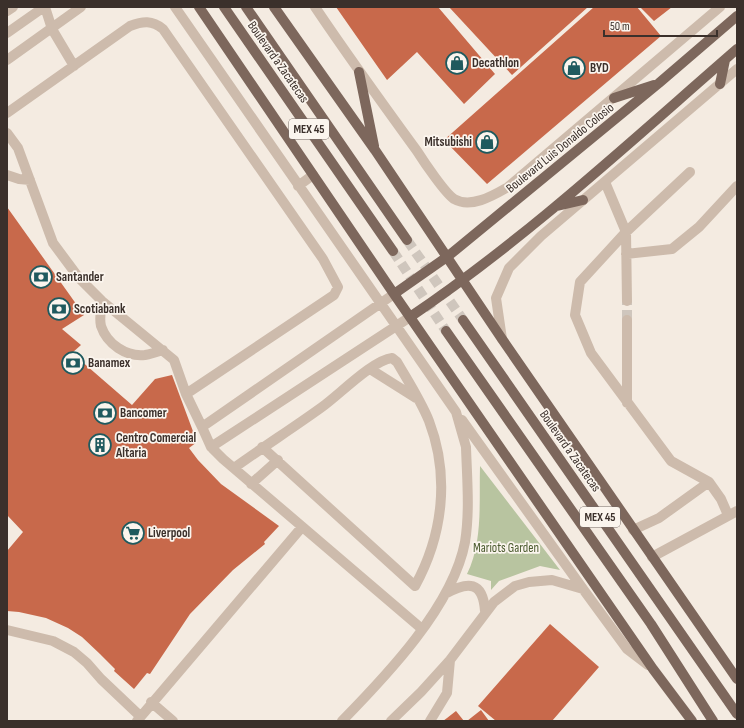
<svg xmlns="http://www.w3.org/2000/svg" width="744" height="728" font-family="'Sofia Sans Condensed',sans-serif">
	<style>
		.green { fill: #b8c4a0 }
		.building { fill: #c8694b }
		.lines { fill: none; stroke-linecap: round; stroke-linejoin: round }
		.minor-tunnel { stroke: #cfc6bd; stroke-width: 10; stroke-dasharray: 10 5; stroke-linecap: butt }
		.major-tunnel { stroke: #cfc6bd; stroke-width: 10; stroke-dasharray: 10 5; stroke-linecap: butt }
		.minor { stroke: #cdbbac; stroke-width: 10 }
		.major { stroke: #7d675c; stroke-width: 10 }
		.labels { text-anchor: middle; dominant-baseline: central; stroke-width: 3.5; stroke-linejoin: round; paint-order: stroke }
		.shield { fill: #fbf5ee; stroke: #756b66; stroke-width: 1 }
		.shield-label { font-size: 12px; font-weight: bold; fill: #3b302b }
		.street-label { font-size: 13px; fill: #3b302b; stroke: #fbf5ee }
		.poi-label { font-size: 13px; font-weight: bold; fill: #3b302b; stroke: #fbf5ee; text-anchor: start }
		.park-label { font-size: 13px; fill: #4a5a2e; stroke: #fbf5ee }
	</style>
	<rect width="100%" height="100%" fill="#f4ebe1"/>
	<path class="green" d="M480,466L560,570L540,566L499,581L491,590V581L467,574C483,542 479,502 480,466Z"/>
	<path class="building" d="M336,7H438L495,74L464,104L417,52L387,80Z
		M449,7H588L512,75Z
		M594,7H637L661,36L487,184L444,140Z
		M640,7H672L654,21Z
		M7,207L84,315L62,329L81,345L72,353L132,405L155,379L172,375L197,442L189,448L198,460L221,484L279,526L264,542L265,544L233,570L190,614L150,674L147,673L134,689L114,671L115,669L100,654L82,637L68,628L46,618L19,612L7,611V551L23,532L7,515Z
		M550,624L599,667L552,721H496L478,706Z
		M481,710L489,721H467Z
		M456,711L464,721H443L447,718Z"/>
	<g class="lines">
		<path class="minor-tunnel" d="M627,320V301"/>
		<path class="major-tunnel" d="M407,240L463,320
			M393,251L446,331"/>
		<path class="minor" d="M45,7L52,29L74,66
			M175,7L456,412L466,447C467,479 470,511 465,542C453,606 387,675 342,721
			M315,7C348,56 382,103 417,151C424,162 445,193 454,199C471,209 494,195 508,187L720,7
			M7,11L13,7
			M7,33L44,7
			M7,60L81,7
			M7,113L130,26C143,21 152,20 163,29L323,259L338,287L334,295L186,394
			M7,133L18,148L53,243L79,278L102,301L174,360L186,394L202,427L211,447L223,459L422,629
			M7,175L19,179L30,180
			M605,182L626,232L580,282L575,315L591,353L671,461L709,482L721,499L728,515
			M298,186L313,175
			M626,254L672,249L699,227L737,186
			M102,301C101,309 99,318 101,326C107,344 126,357 145,355C151,354 157,352 163,350
			M627,301L626,232L690,172
			M627,320V403
			M502,339L496,298L509,268L541,236L737,69
			M370,369L416,398
			M462,420L583,589
			M202,427L394,294
			M211,447L410,317
			M234,468C263,447 293,428 322,407C339,395 373,360 392,358L397,362C408,381 421,401 429,421C450,476 443,535 415,586L262,447
			M251,484L278,460
			M633,530L659,518L709,482
			M652,557L737,511
			M445,594C468,581 483,581 485,611
			M7,630L53,641L74,652L87,663L101,679L140,716
			M151,702L173,721
			M137,721L302,527
			M391,721L421,692L450,660L494,602L515,586L529,582L552,580L583,589L627,649L648,665
			M430,721L447,693L450,660"/>
		<path class="major" d="M199,7L394,294L653,669L692,721
			M224,7L393,251
			M246,7L407,240
			M274,7L375,150L502,339L737,679
			M359,72L374,146
			M720,84L725,60
			M614,98L654,85
			M557,206L583,200
			M394,294L447,257L659,83L737,16
			M410,317C527,238 631,141 737,49
			M463,320L737,714
			M446,331L651,624L713,721"/>
	</g>
	<defs>
		<g id="shop-ring" transform="scale(1.15)"><circle r="9.5" fill="#fbf5ee" stroke="#1f5a5e" stroke-width="1.5"/><path d="M-5-2.5h2.3a2.7 3.5 0 0 1 5.4 0H5L5.5 6h-11ZM-1.5-2.5h3a1.5 2.3 0 0 0-3 0Z" fill="#1f5a5e"/></g>
		<g id="bank-ring" transform="scale(1.15)"><circle r="9.5" fill="#fbf5ee" stroke="#1f5a5e" stroke-width="1.5"/><path d="M-6-4H6V4H-6ZM0-2.3a2.3 2.3 0 1 0 0 4.6a2.3 2.3 0 1 0 0-4.6Z" fill="#1f5a5e"/></g>
		<g id="building-ring" transform="scale(1.15)"><circle r="9.5" fill="#fbf5ee" stroke="#1f5a5e" stroke-width="1.5"/><path d="M-4-6H4V6H1V3H-1V6H-4ZM-2.5-4.3h1.7v1.8h-1.7ZM.8-4.3h1.7v1.8H.8ZM-2.5-1h1.7V.8h-1.7ZM.8-1h1.7V.8H.8Z" fill="#1f5a5e"/></g>
		<g id="supermarket-ring" transform="scale(1.15)"><circle r="9.5" fill="#fbf5ee" stroke="#1f5a5e" stroke-width="1.5"/><path d="M-6-5.5h2.5l.6 2H6L4.5 2H-2.5L-4.4-4H-6ZM-1.5 3.2a1.3 1.3 0 1 0 .1 0ZM3 3.2a1.3 1.3 0 1 0 .1 0Z" fill="#1f5a5e"/></g>
	</defs>
	<g fill-rule="evenodd">
		<use href="#shop-ring" x="457" y="63"/>
		<use href="#shop-ring" x="574" y="68"/>
		<use href="#shop-ring" x="487" y="142"/>
		<use href="#bank-ring" x="41" y="277"/>
		<use href="#bank-ring" x="59" y="309"/>
		<use href="#bank-ring" x="73" y="363"/>
		<use href="#bank-ring" x="105" y="413"/>
		<use href="#building-ring" x="100" y="445"/>
		<use href="#supermarket-ring" x="133" y="533"/>
	</g>
	<g class="labels">
		<g class="shield">
			<rect x="289" y="119" width="40" height="20" rx="3"/>
			<rect x="580" y="507" width="40" height="20" rx="3"/>
		</g>
		<g class="shield-label">
			<text x="309" y="129">MEX 45</text>
			<text x="600" y="517">MEX 45</text>
		</g>
		<g class="street-label">
			<text transform="translate(278 62) rotate(55)">Boulevard a Zacatecas</text>
			<text transform="translate(560 148) rotate(-39)">Boulevard Luis Donaldo Colosio</text>
			<text transform="translate(570 451) rotate(55)">Boulevard a Zacatecas</text>
		</g>
		<g class="poi-label">
			<text x="472" y="63">Decathlon</text>
			<text x="590" y="68">BYD</text>
			<text x="472" y="142" text-anchor="end">Mitsubishi</text>
			<text x="56" y="277">Santander</text>
			<text x="74" y="309">Scotiabank</text>
			<text x="88" y="363">Banamex</text>
			<text x="120" y="413">Bancomer</text>
			<text x="116" y="438">Centro Comercial<tspan x="116" dy="15">Altaria</tspan></text>
			<text x="148" y="533">Liverpool</text>
		</g>
		<g class="park-label">
			<text x="506" y="548">Mariots Garden</text>
		</g>
	</g>
	<rect width="744" height="728" fill="none" stroke="#3b302b" stroke-width="16"/>
	<path d="M604 30v6h113v-6" fill="none" stroke="#3b302b" stroke-width="2"/>
	<text x="610" y="30" font-size="12" fill="#3b302b" stroke="#fbf5ee" stroke-width="3" paint-order="stroke">50 m</text>
</svg>
